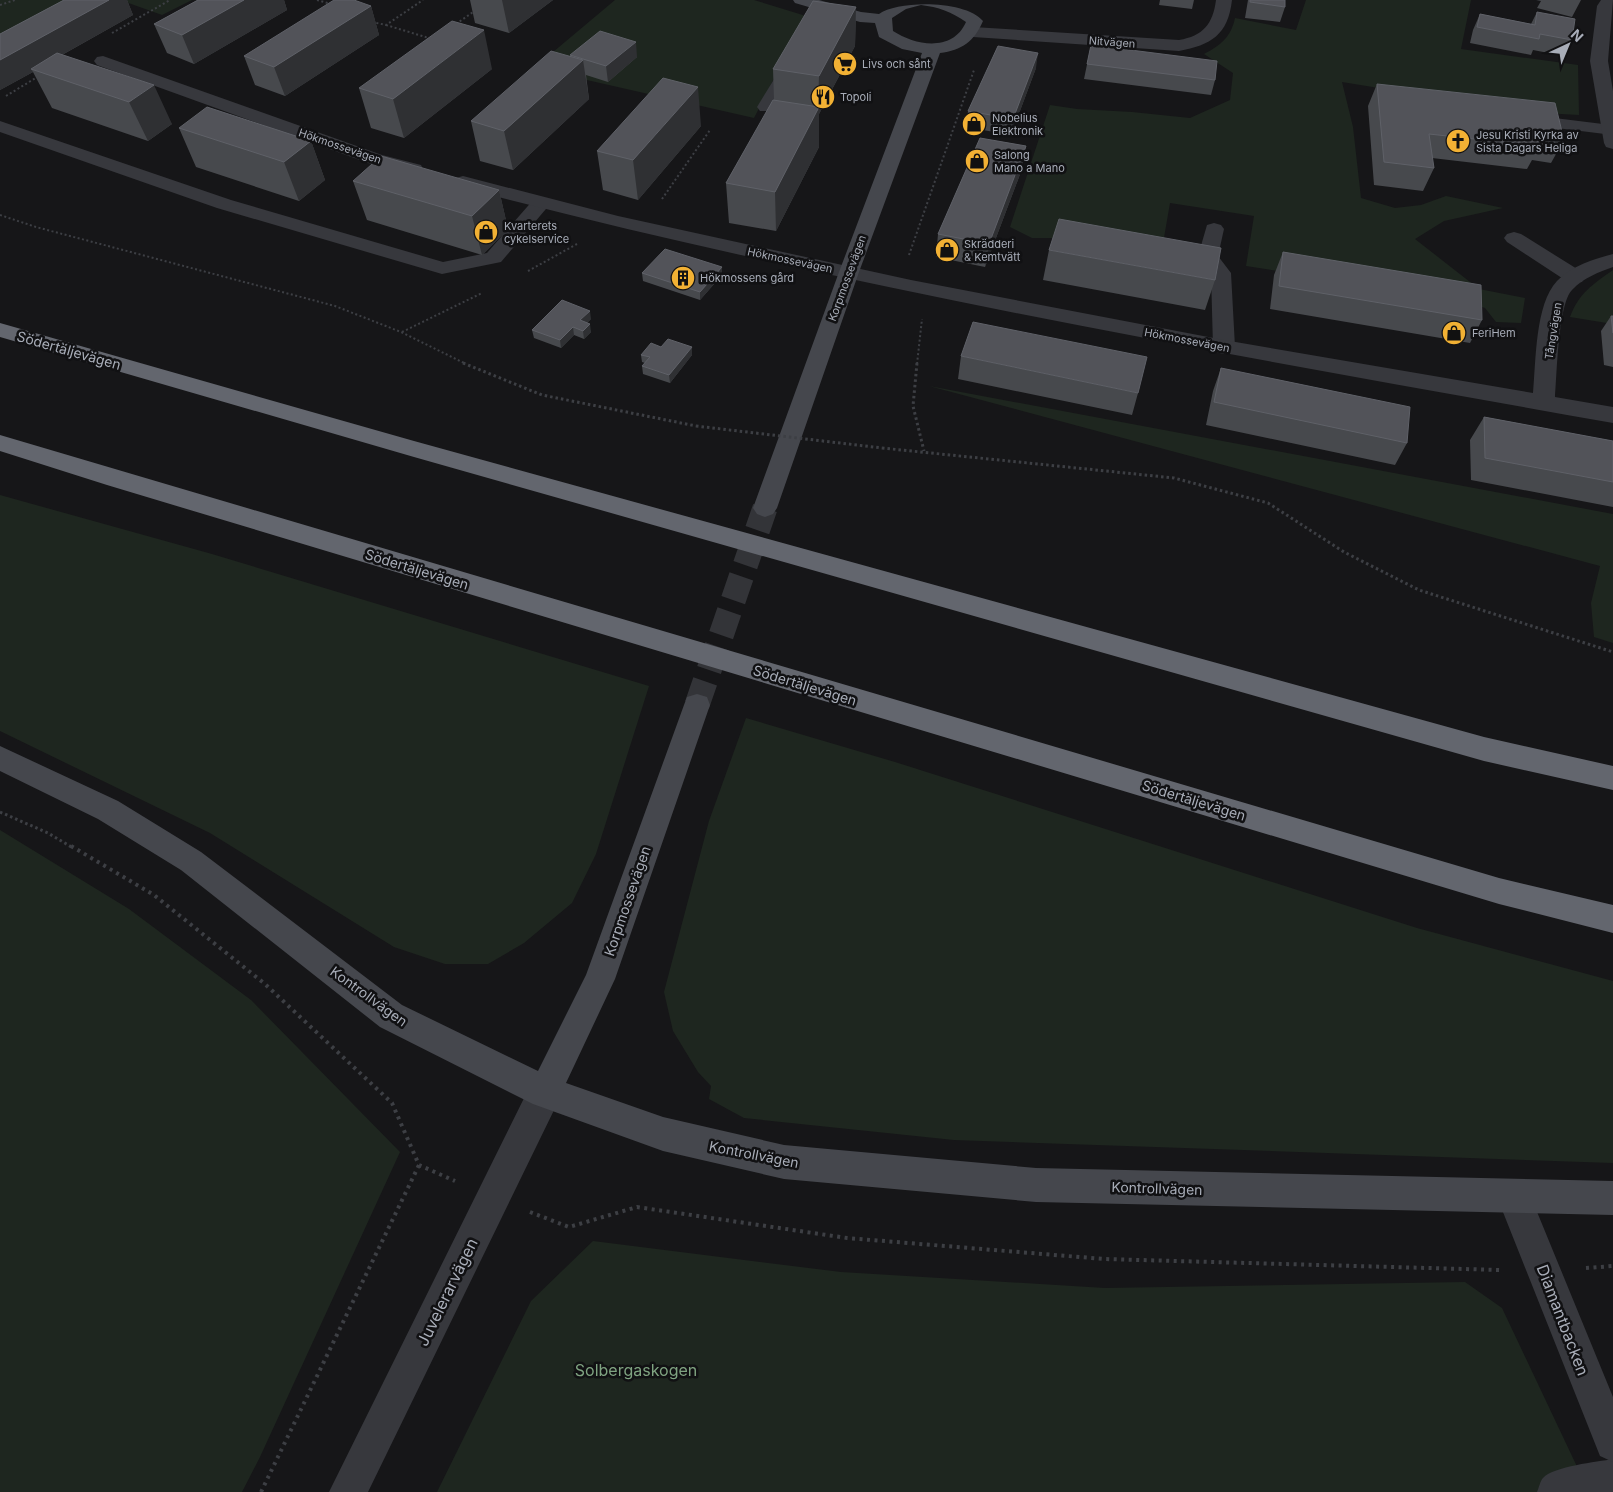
<svg xmlns="http://www.w3.org/2000/svg" width="1613" height="1492" font-family="Inter,sans-serif">
	<style>
		.green { fill: #1e261f }
		.lines { fill: none; stroke-linecap: round; stroke-linejoin: round }
		.secondary-tunnel { stroke: #333438; stroke-width: 25; stroke-dasharray: 25 12; stroke-linecap: butt }
		.path-far2 { stroke: #3d3f44; stroke-width: 2; stroke-dasharray: 2 2.5; stroke-linecap: butt }
		.path-far1 { stroke: #3d3f44; stroke-width: 3; stroke-dasharray: 2.5 3; stroke-linecap: butt }
		.path { stroke: #3d3f44; stroke-width: 4; stroke-dasharray: 3 4.5; stroke-linecap: butt }
		.lane { fill: #37383d; fill-rule: evenodd }
		.street { fill: #37383d; fill-rule: evenodd }
		.secondary { fill: #45474d; fill-rule: evenodd }
		.highway { fill: #63666e; fill-rule: evenodd }
		.path-bridge { stroke: #3d3f44; stroke-width: 3; stroke-dasharray: 2.5 3; stroke-linecap: butt }
		.wall { fill: #47494d }
		.shaded-wall { fill: #2f3033 }
		.building { fill: #525359; stroke: #5f6168 }
		.labels { text-anchor: middle; dominant-baseline: central; stroke-width: 5; stroke-linejoin: round; paint-order: stroke }
		.far-street-label { font-size: 11px; fill: #a8adb8; stroke: #111113 }
		.far-poi-label { font-size: 11px; fill: #a8adb8; stroke: #111113; text-anchor: start }
		.street-label { font-size: 14px; fill: #a8adb8; stroke: #111113 }
		.near-street-label { font-size: 16px; fill: #a8adb8; stroke: #111113 }
		.near-park-label { font-size: 16px; fill: #7fa381; stroke: #111113 }
	</style>
	<rect width="100%" height="100%" fill="#161618"/>
	<path class="green" d="M0,0H98L0,52Z
		M120,0H192L162,15Z
		M615,0H754L806,16L754,118L534,68Z
		M1306,0H1471L1461,49L1578,65L1579,115L1526,112L1342,82L1353,127L1361,198L1395,208L1421,205L1446,196L1503,208L1444,221L1415,239L1479,289L1525,298L1521,323L1496,322L1485,308L1456,298L1246,266L1254,216L1170,203L1161,255L1107,250L1051,238H1032L1010,227L1050,105L1077,109L1132,112L1190,118L1230,100L1233,73L1204,54C1221,45 1231,37 1235,18L1296,30Z
		M1613,270V324L1570,317C1579,293 1592,285 1613,270Z
		M929,386L1613,514V643L1594,637L1591,603L1600,566Z
		M0,495L212,554L649,686L596,854L572,903L524,943L488,964H445L394,947L210,833L0,731Z
		M746,718L895,762L1417,928L1613,981V1163L954,1140L744,1118L709,1099L711,1086L698,1072L673,1031L664,992L709,821Z
		M0,830L129,909L251,1000L400,1152L260,1457L242,1492H0Z
		M593,1241L841,1272L1105,1288L1465,1282L1502,1308L1589,1492H437L531,1301Z"/>
	<g class="lines">
		<path class="secondary-tunnel" d="M697,705L765,508"/>
		<path class="path-far2" d="M317,0L331,4
			M0,5L15,0
			M372,22L386,25L423,0
			M456,24L476,10
			M386,25L432,39
			M112,33L170,0
			M6,96L39,76
			M662,199L710,130
			M0,215L36,227L335,306L401,332L466,364
			M909,255L974,70
			M528,271L577,244
			M402,332L482,293
			M917,364L922,319"/>
		<path class="path-far1" d="M463,363L542,395L696,426
			M917,363L913,406L924,451
			M882,448L1174,478L1268,503L1344,552L1419,590L1613,652
			M0,812L48,833L73,848"/>
		<path class="path" d="M71,846L154,895L265,984L392,1103L419,1165L455,1181
			M530,1212L569,1227L637,1207L847,1238L1104,1259L1500,1270
			M1586,1268L1613,1266
			M261,1492L419,1165"/>
		<path class="lane" d="M793,58L799,59L802,63L775,107L772,111H760L757,107L784,63L787,59Z
			M1523,114L1611,125H1613V135L1517,123L1514,119L1517,115Z
			M0,121L231,200L443,262L487,253L534,199H548L551,203L501,262L442,274L217,208L0,132Z
			M1214,223L1221,225L1224,229L1218,256L1231,273L1235,347L1232,352L1224,354L1216,352L1213,347L1211,274L1198,256L1207,225Z
			M1514,232L1521,234L1582,272L1585,277L1582,282L1575,283L1568,282L1507,242L1504,238L1507,234Z
			M1613,1459V1492H1537C1539,1488 1540,1481 1543,1478C1554,1466 1597,1462 1613,1459Z"/>
		<path class="street" d="M1216,0H1232C1228,35 1211,45 1179,51L973,37L967,36L965,32L967,28L973,27L1179,40C1203,36 1213,24 1216,0Z
			M1601,0H1613L1608,61L1613,91V149L1606,147L1604,143L1590,61L1597,6Z
			M103,56L382,155L421,165L423,169L421,173L414,175L368,163L97,65L94,61L97,57Z
			M463,176L618,216L911,280L1224,340L1533,393C1536,362 1535,304 1557,281C1571,266 1594,259 1613,254V267C1599,272 1583,278 1572,290C1558,304 1557,375 1555,397L1613,407V423C1225,354 837,286 456,186L453,182L456,178Z
			M545,1076L557,1080L561,1092L557,1104L368,1492H329L533,1080Z
			M1514,1180L1526,1185L1613,1397V1462L1600,1456L1497,1197L1502,1185Z"/>
		<path class="secondary" d="M793,0H819L861,12L879,14C898,0 966,0 983,21C974,42 962,50 940,53L859,272L777,508L773,514L765,517L757,514L753,508L839,272L922,53L902,49L879,37L875,23L860,22L795,3ZM921,5C938,7 952,12 966,22C953,52 916,46 893,31L892,18L906,9Z
			M697,694L707,697L710,705L615,979L566,1083L663,1117L784,1145L1036,1168L1613,1181V1215L1036,1202L784,1179L663,1151L533,1104L380,1027L181,870L98,819L0,771V746L118,801L201,852L402,1005L538,1071L586,975L684,705L687,697Z"/>
		<path class="highway" d="M0,323L414,441L1484,737L1613,766V790L1484,761L414,457L0,337Z
			M0,435L1499,878L1613,905V933L1499,904L107,485L0,451Z"/>
		<path class="path-bridge" d="M696,426L882,448"/>
	</g>
	<path class="wall" d="M64,0H127L133,15L62,55L172,124L148,141L52,108L33,72L0,90V34Z
		M198,0H284L287,10L194,64L167,53L154,24Z
		M470,0H553L509,33L475,23Z
		M1160,0H1194L1192,9L1159,5Z
		M1248,0H1285V7L1280,22L1245,18Z
		M1536,0H1581L1572,17L1537,8L1541,1Z
		M371,6L379,35L285,96L255,85L244,56Z
		M856,7L855,46L819,114V147L776,231L729,223L726,183L774,100L773,69Z
		M1537,12L1572,40L1564,56L1533,50L1531,55L1470,43L1473,30L1480,14L1531,24Z
		M1091,45L1215,80L1211,95L1084,79Z
		M570,55L637,57L608,82L586,75L589,99L513,170L480,161L471,121L570,56Z
		M1036,68L1011,135L966,127L968,111Z
		M492,69L404,138L371,128L359,88Z
		M1377,84L1564,140L1551,163L1532,160L1527,169L1432,158L1434,168L1423,191L1374,185L1368,106Z
		M701,126L638,200L603,190L597,151Z
		M179,128L311,141L325,180L299,201L196,167Z
		M1026,146L1022,169L985,267L936,257L938,234Z
		M353,181L499,190L508,229L482,255L367,220Z
		M1049,250L1215,280L1205,310L1043,280Z
		M1283,252L1482,320L1470,343L1270,309L1274,275Z
		M722,267V275L700,300L643,281L642,273Z
		M1611,316H1613V367L1604,365L1601,331Z
		M591,319L587,323L591,332L584,339L574,335L561,348L534,338L532,330Z
		M661,347L692,355L670,383L643,374L642,366L645,363L642,362L641,355Z
		M961,356L1138,393L1132,415L958,379Z
		M1221,368L1407,443L1395,465L1206,425L1213,391Z
		M1484,417L1613,441V507L1471,480L1470,440Z"/>
	<path class="shaded-wall" d="M109,0H127L133,15L35,70L31,69L33,72L0,90V60Z
		M244,0H284L287,10L194,64L182,35Z
		M502,0H553L509,33Z
		M371,6L379,35L285,96L274,67Z
		M856,7L855,46L819,114V147L776,231L775,192L818,108L819,76Z
		M484,30L492,69L404,138L393,99Z
		M636,42L637,57L608,82L606,66Z
		M1038,53L1036,68L1011,135L1013,119Z
		M583,60L589,99L513,170L504,131Z
		M154,85L172,124L148,141L129,102Z
		M698,87L701,126L638,200L633,160Z
		M311,141L325,180L299,201L284,162Z
		M1026,146L1022,169L985,267L989,244Z
		M499,190L508,229L482,255L472,216Z
		M722,267V275L700,300V292Z
		M590,311L591,319L582,328L580,320Z
		M590,324L591,332L584,339L583,331Z
		M573,327L574,335L561,348L560,340Z
		M692,347V355L670,383L669,375Z"/>
	<path class="building" d="M64,0H109L0,60V34Z
		M198,0H244L182,35L154,24Z
		M334,0H354L371,6L274,67L244,56Z
		M1250,0H1285V7L1250,2Z
		M813,1L856,7L819,76L773,69Z
		M1537,12L1575,19L1572,40L1540,34L1539,39L1477,27L1480,14L1535,25Z
		M452,21L484,30L393,99L359,88Z
		M600,31L636,42L606,66L570,55Z
		M1091,45L1217,61L1215,80L1087,64Z
		M998,46L1038,53L1013,119L968,111Z
		M551,51L583,60L504,131L471,121Z
		M57,53L154,85L129,102L31,69Z
		M663,78L698,87L633,160L597,151Z
		M1377,84L1555,103L1564,140L1537,137L1539,146L1429,134L1434,168L1384,162Z
		M773,100L819,107L775,192L726,183Z
		M207,107L311,141L284,162L179,128Z
		M980,138L1026,146L989,244L938,234Z
		M381,156L499,190L472,216L353,181Z
		M1059,219L1221,248L1215,280L1049,250Z
		M665,249L722,267L700,292L642,273Z
		M1283,252L1481,285L1482,320L1279,286Z
		M562,300L590,311L580,320L590,324L583,331L573,327L560,340L532,330Z
		M1611,316H1613V333Z
		M973,322L1147,357L1138,393L961,356Z
		M668,339L692,347L669,375L642,366L650,357L641,355L651,343L661,347Z
		M1221,368L1410,407L1407,443L1214,402Z
		M1484,417L1613,441V482L1485,458Z"/>
	<defs>
		<g id="supermarket-disc" transform="scale(1.25)"><circle r="9.5" fill="#f2b134" stroke="#111113"/><path d="M-6-5.5h2.5l.6 2H6L4.5 2H-2.5L-4.4-4H-6ZM-1.5 3.2a1.3 1.3 0 1 0 .1 0ZM3 3.2a1.3 1.3 0 1 0 .1 0Z" fill="#111"/></g>
		<g id="restaurant-disc" transform="scale(1.25)"><circle r="9.5" fill="#f2b134" stroke="#111113"/><path d="M-5-6h1v4h1v-4h1v4h1v-4h1v5L-1.5 .5V6h-2V.5L-5-1ZM5-6V6H3V1.5H1.5Q1.5-4 5-6Z" fill="#111"/></g>
		<g id="shop-disc" transform="scale(1.25)"><circle r="9.5" fill="#f2b134" stroke="#111113"/><path d="M-5-2.5h2.3a2.7 3.5 0 0 1 5.4 0H5L5.5 6h-11ZM-1.5-2.5h3a1.5 2.3 0 0 0-3 0Z" fill="#111"/></g>
		<g id="church-disc" transform="scale(1.25)"><circle r="9.5" fill="#f2b134" stroke="#111113"/><path d="M-1.2-6h2.4v3.5h3.3v2.4h-3.3V6h-2.4V-.1h-3.3v-2.4h3.3Z" fill="#111"/></g>
		<g id="building-disc" transform="scale(1.25)"><circle r="9.5" fill="#f2b134" stroke="#111113"/><path d="M-4-6H4V6H1V3H-1V6H-4ZM-2.5-4.3h1.7v1.8h-1.7ZM.8-4.3h1.7v1.8H.8ZM-2.5-1h1.7V.8h-1.7ZM.8-1h1.7V.8H.8Z" fill="#111"/></g>
	</defs>
	<g fill-rule="evenodd">
		<use href="#supermarket-disc" x="845" y="64"/>
		<use href="#restaurant-disc" x="823" y="97"/>
		<use href="#shop-disc" x="974" y="124"/>
		<use href="#church-disc" x="1458" y="141"/>
		<use href="#shop-disc" x="977" y="161"/>
		<use href="#shop-disc" x="486" y="232"/>
		<use href="#shop-disc" x="947" y="250"/>
		<use href="#building-disc" x="683" y="278"/>
		<use href="#shop-disc" x="1454" y="333"/>
	</g>
	<g class="labels">
		<g class="far-street-label">
			<text transform="translate(1112 42) rotate(4)">Nitvägen</text>
			<text transform="translate(340 146) rotate(19)">Hökmossevägen</text>
			<text transform="translate(790 260) rotate(12)">Hökmossevägen</text>
			<text transform="translate(847 278) rotate(-70)">Korpmossevägen</text>
			<text transform="translate(1553 331) rotate(-81)">Tångvägen</text>
			<text transform="translate(1187 340) rotate(11)">Hökmossevägen</text>
		</g>
		<g class="far-poi-label">
			<text x="862" y="64">Livs och sånt</text>
			<text x="840" y="97">Topoli</text>
			<text x="992" y="118">Nobelius<tspan x="992" dy="13">Elektronik</tspan></text>
			<text x="1476" y="135">Jesu Kristi Kyrka av<tspan x="1476" dy="13">Sista Dagars Heliga</tspan></text>
			<text x="994" y="155">Salong<tspan x="994" dy="13">Mano a Mano</tspan></text>
			<text x="504" y="226">Kvarterets<tspan x="504" dy="13">cykelservice</tspan></text>
			<text x="964" y="244">Skrädderi<tspan x="964" dy="13">&amp; Kemtvätt</tspan></text>
			<text x="700" y="278">Hökmossens gård</text>
			<text x="1472" y="333">FeriHem</text>
		</g>
		<g class="street-label">
			<text transform="translate(69 350) rotate(16)">Södertäljevägen</text>
			<text transform="translate(417 569) rotate(17)">Södertäljevägen</text>
			<text transform="translate(805 685) rotate(17)">Södertäljevägen</text>
			<text transform="translate(1194 800) rotate(17)">Södertäljevägen</text>
			<text transform="translate(627 901) rotate(-71)">Korpmossevägen</text>
			<text transform="translate(369 996) rotate(36)">Kontrollvägen</text>
			<text transform="translate(754 1154) rotate(11)">Kontrollvägen</text>
			<text transform="translate(1157 1188) rotate(2)">Kontrollvägen</text>
		</g>
		<g class="near-street-label">
			<text transform="translate(447 1292) rotate(-64)">Juvelerarvägen</text>
			<text transform="translate(1563 1320) rotate(69)">Diamantbacken</text>
		</g>
		<g class="near-park-label">
			<text x="636" y="1370">Solbergaskogen</text>
		</g>
	</g>
	<g transform="translate(1568 45) rotate(44)" stroke="#111113" stroke-width="4" paint-order="stroke">
	<path d="M0-4L9 19L0 12L-9 19Z" fill="#a8adb8"/>
	<text y="-8" font-size="14" font-weight="bold" text-anchor="middle" fill="#a8adb8">N</text>
	</g>
</svg>
